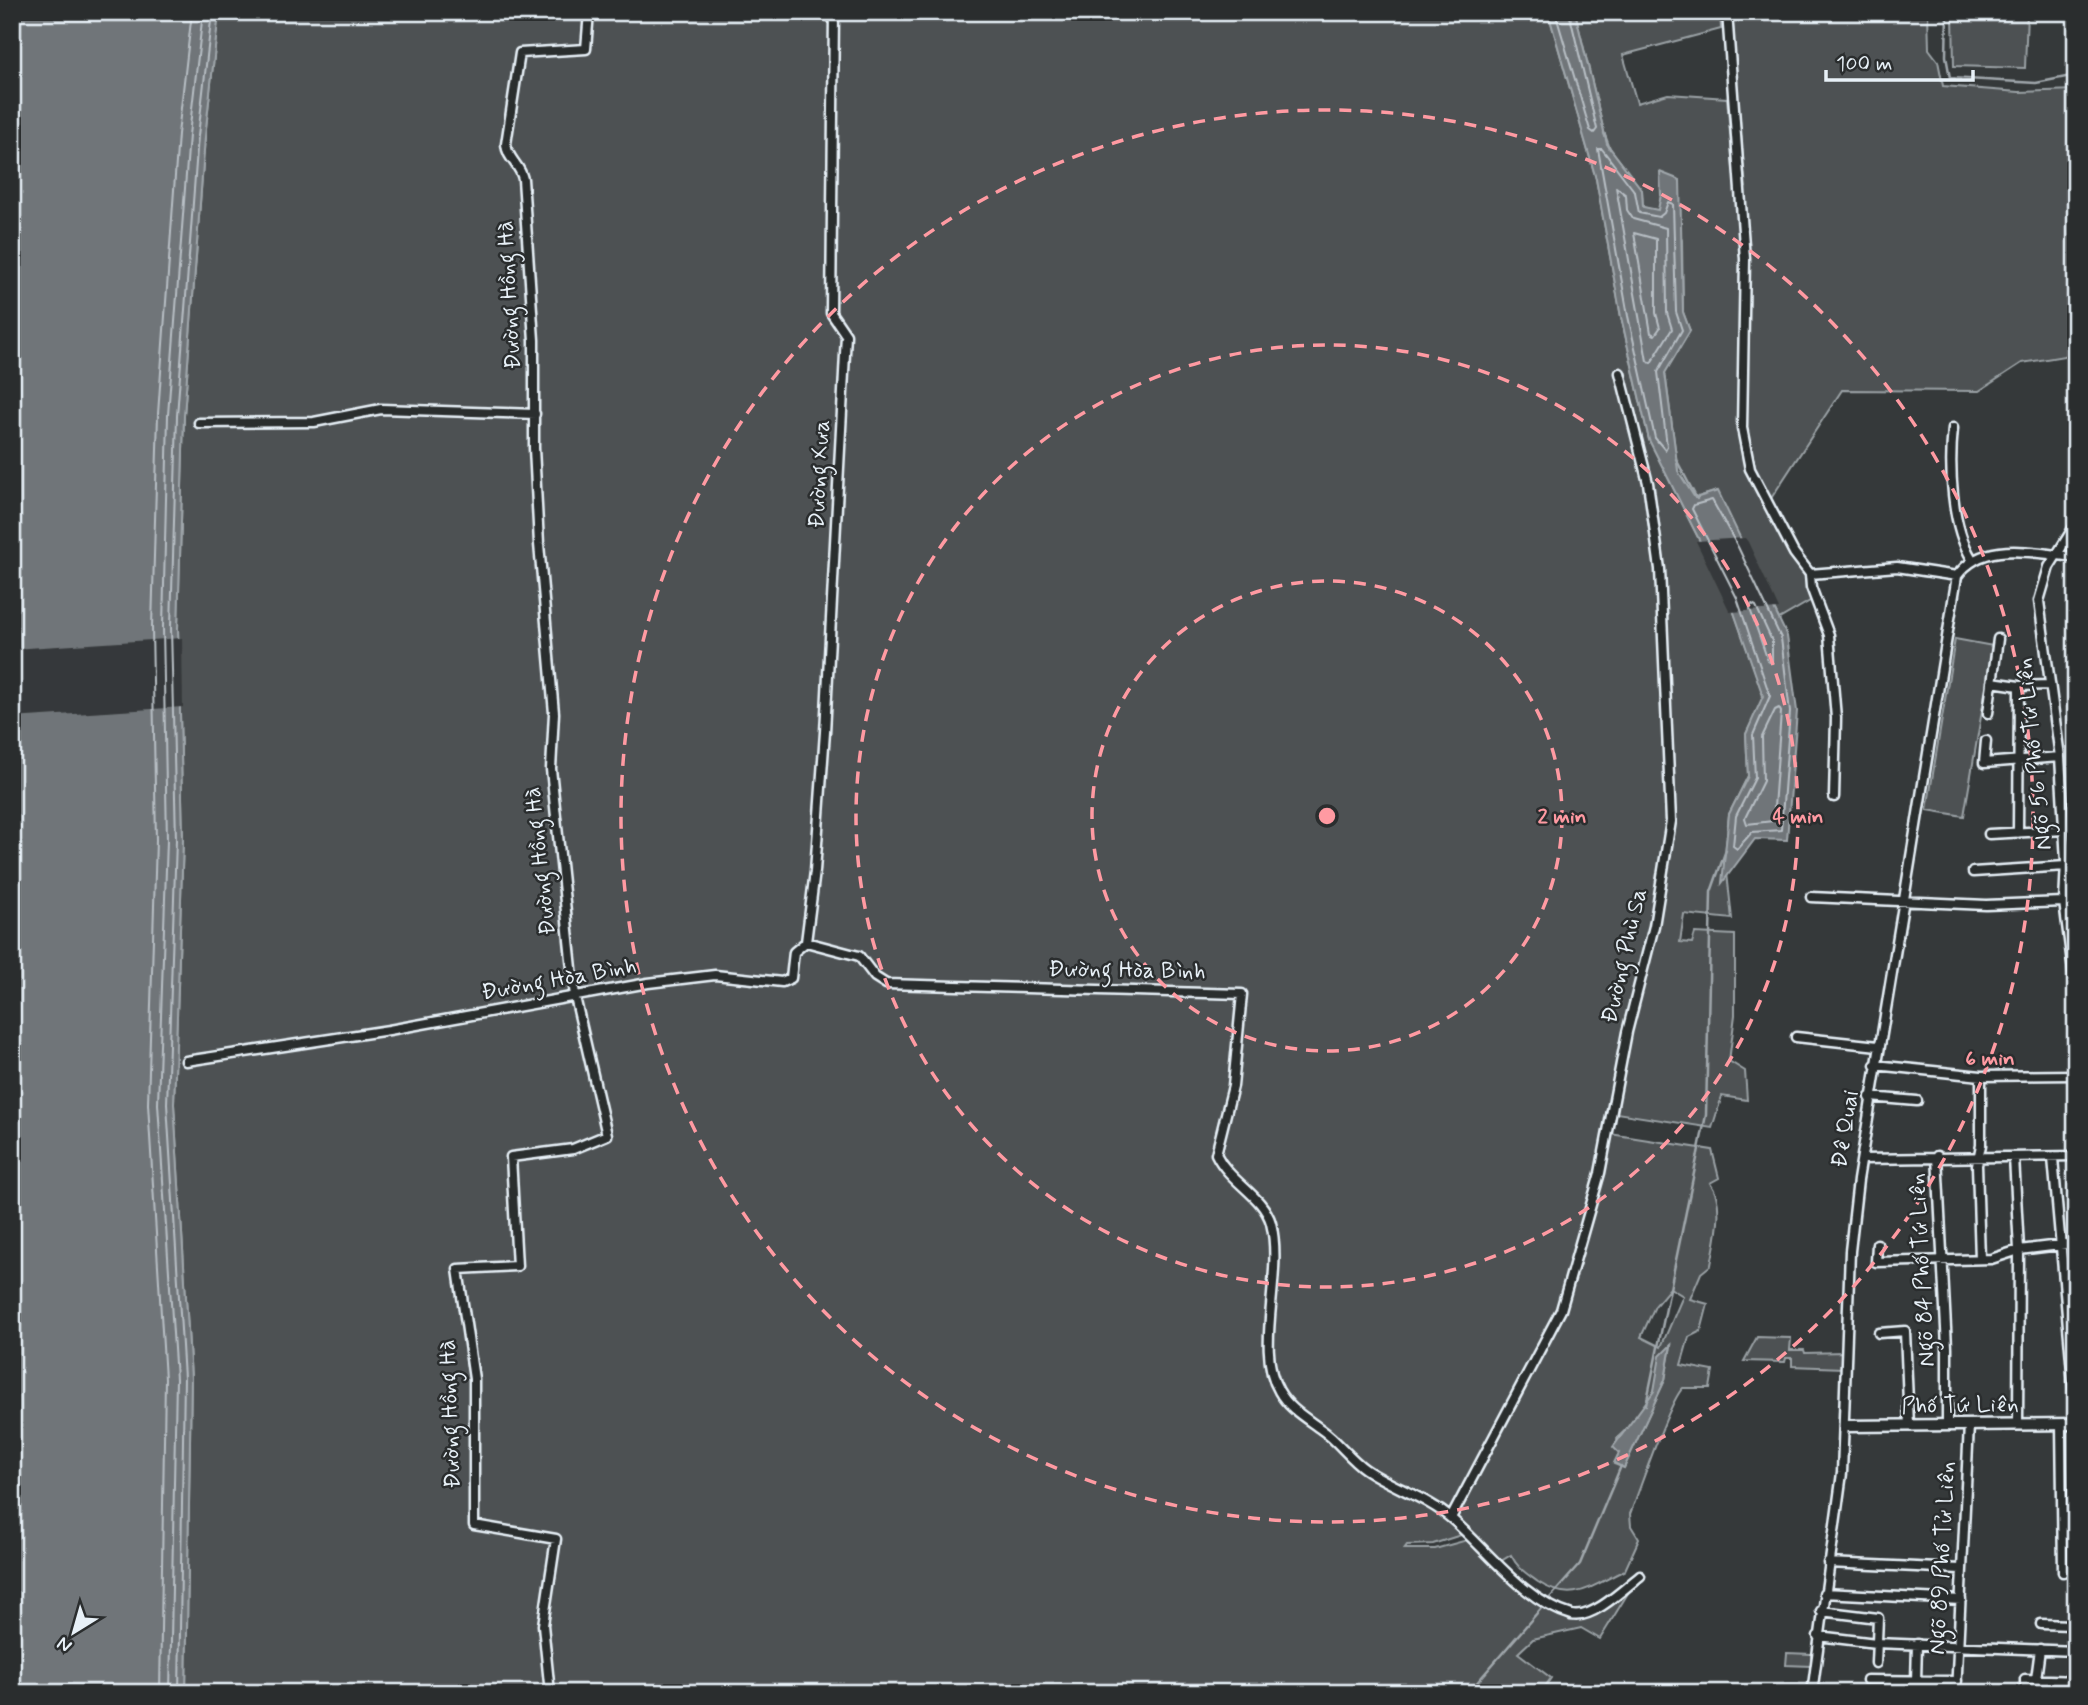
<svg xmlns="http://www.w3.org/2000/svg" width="2088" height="1705" font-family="Mynerve,sans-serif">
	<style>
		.green { fill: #4d5152; stroke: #9aa1a5; stroke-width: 2; fill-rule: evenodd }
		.water { fill: #707579; stroke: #a0a7ac; stroke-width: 2 }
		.pier { fill: #35393a }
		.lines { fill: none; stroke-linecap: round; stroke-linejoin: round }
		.shore { stroke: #b8bfc5; stroke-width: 2 }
		.stream { stroke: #a0a7ac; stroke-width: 2.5 }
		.minor-casing { stroke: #e8f1f8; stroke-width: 13 }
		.tertiary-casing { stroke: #e8f1f8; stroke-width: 15 }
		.minor { stroke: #2a2d2e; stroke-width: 8 }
		.tertiary { stroke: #2a2d2e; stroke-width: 10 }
		.ring { fill: none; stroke: #ff9aa2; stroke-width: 3.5; stroke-dasharray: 12 9 }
		.labels { text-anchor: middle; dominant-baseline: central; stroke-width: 5; stroke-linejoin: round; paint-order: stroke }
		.street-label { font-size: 23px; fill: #e8f1f8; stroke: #2a2d2e }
		.centre { fill: #ff9aa2; stroke: #2a2d2e; stroke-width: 3.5 }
		.ring-label { font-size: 21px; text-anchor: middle; font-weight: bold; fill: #ff9aa2; stroke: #2a2d2e; stroke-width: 5; stroke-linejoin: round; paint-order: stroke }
	</style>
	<rect width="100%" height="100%" fill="#35393a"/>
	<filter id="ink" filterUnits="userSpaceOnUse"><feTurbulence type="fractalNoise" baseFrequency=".0143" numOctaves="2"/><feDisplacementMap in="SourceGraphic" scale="14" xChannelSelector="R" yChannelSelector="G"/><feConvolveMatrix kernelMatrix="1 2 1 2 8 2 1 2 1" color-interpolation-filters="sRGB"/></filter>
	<g filter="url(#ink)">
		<path class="green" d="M219,12H1548L1596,179L1621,317L1649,440L1730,601L1764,697L1746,734L1748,776L1729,814L1725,854L1732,919L1684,914L1680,942L1692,943L1695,933L1735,935V1015L1729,1061L1745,1071L1747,1100L1722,1096L1712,1128L1617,1113L1610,1134L1712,1150L1719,1178L1710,1183C1726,1204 1715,1241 1711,1265L1701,1273L1690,1299L1708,1304L1701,1331L1689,1337L1681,1365L1713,1371L1710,1388H1683C1670,1399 1639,1492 1630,1514L1631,1526L1639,1539L1625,1570C1591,1586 1573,1605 1538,1582C1526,1573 1518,1569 1511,1555L1501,1561L1457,1518L1453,1525L1461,1535L1433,1544L1407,1545L1404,1549H1435L1467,1540L1519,1587L1570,1621L1586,1618L1633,1585L1600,1639L1581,1628L1533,1639L1518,1653L1551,1678L1544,1688L1550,1693H186L191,1378L174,1104L183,840L178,628L184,416L205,137ZM1670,1288L1683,1296L1661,1347L1641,1337L1655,1306ZM1671,1346L1665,1380L1624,1468L1614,1464L1619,1453L1617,1438C1630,1427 1648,1407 1654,1391C1661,1373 1655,1360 1671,1346Z
			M1575,12H1720L1721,29L1623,55L1637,103L1668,94L1727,98L1733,168L1746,188L1731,33L1733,12H1928L1929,49L1938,61L1943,86L2019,92L2076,90V354L2022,363L1979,391L1842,390L1768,503L1810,574L1815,598L1779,619L1717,491L1695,498L1678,472L1665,372L1690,331L1683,312L1682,240L1661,195L1658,211L1643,207L1642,190L1607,144Z
			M1953,12H2027L2025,68L1954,66Z
			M1955,639L1993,646L1964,816L1927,810Z
			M1757,1337L1791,1338L1790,1350H1804L1805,1353L1844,1352L1843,1368L1792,1366V1358H1786L1785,1362L1744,1361Z
			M1787,1653L1811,1654V1666L1786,1665Z"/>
		<path class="water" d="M12,12H219L205,137L184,416L178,628L183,840L174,1104L191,1378L186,1693H12Z
			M1548,12H1575L1607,144L1642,190L1643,207L1658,210L1661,195L1660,172L1680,180L1683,312L1690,331L1665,373L1678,471L1695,498L1718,491L1787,636L1797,711L1787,840L1755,839L1722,883L1729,814L1748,776L1746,734L1763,696L1730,601L1649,440L1621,317L1596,179Z
			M1671,1345L1665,1380L1624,1468L1614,1463L1619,1453L1613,1447L1654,1391L1660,1356Z"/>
		<path class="pier" d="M1745,538L1748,542L1779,609L1730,612L1696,541Z
			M182,638L183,707L12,718V649Z"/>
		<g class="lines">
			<path class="shore" d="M1555,12L1590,130L1594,133L1597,129L1569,12
				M1598,149H1602L1635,192L1639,213L1659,217L1664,213L1668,202L1673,204L1676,312L1682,330L1658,372L1667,446L1665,450L1655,438L1628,316Z
				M1616,187L1626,195L1627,210L1633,219L1666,228L1667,313L1672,329L1651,363L1647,361Z
				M1634,233L1656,239V313L1660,328L1655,335L1651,333Z
				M1712,500L1738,547L1781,638L1790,712L1781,830L1752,832L1737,849L1733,846L1736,816L1755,778L1753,735L1770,696L1737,598L1692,509L1694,505Z
				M1752,604L1756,606L1772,641V663L1768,661L1750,609Z
				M1779,708L1781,712L1773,821L1747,824L1745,818L1763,781L1762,737L1775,710Z
				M160,1693L165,1379L148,1104L156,840L152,627L158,414L178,134L192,12
				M170,1693L176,1379L158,1104L167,840L163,627L168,415L189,135L203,12
				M179,1693L184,1378L167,1104L176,840L171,627L177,416L198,136L212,12"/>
			<path class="stream" d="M1947,12L1946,56L1950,78L2036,83L2076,75
				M1604,133L1610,149
				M1676,459L1697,499
				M1646,1405L1706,1115L1711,892L1726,850
				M1548,1600L1580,1564L1621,1466
				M1468,1693L1544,1605"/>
			<g class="minor-casing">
				<path id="minor" d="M1727,12L1745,259L1742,428L1750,469L1794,553L1810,574L1811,587L1829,635L1836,718L1834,797
					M199,423L314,422L381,409L535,414
					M1953,428C1949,466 1951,526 1972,559
					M2076,524L2049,567L2039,601L2060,757L2066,862L2064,902L2076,994
					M1810,574L1897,567L1957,576
					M1992,682L2019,686L2049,685
					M1988,713L1998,639
					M1986,741L1984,763L2060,757
					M2018,833L2019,686
					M1989,834L2064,830
					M1973,872L2066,866
					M1811,897L1986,905L2064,902
					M806,942L815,871L825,732L846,335L831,313L834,12
					M1796,1037L1878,1046
					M186,1061L389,1030L648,983L715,975L782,982L791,978L794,952L806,942L859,956L875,977L886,984L1242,994L1233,1086L1216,1154C1230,1183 1263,1195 1271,1223C1284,1275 1254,1349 1279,1391C1289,1409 1306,1418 1322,1430C1338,1441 1349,1458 1365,1469C1393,1488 1427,1497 1453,1520C1488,1551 1524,1601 1572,1615C1592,1620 1625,1588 1640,1576
					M1875,1065L1981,1076L2076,1075
					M1870,1097L1917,1101
					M1937,1156L1947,1347V1425
					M2014,1157L2019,1250L2018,1425
					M2053,1158L2076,1416
					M1862,1159L2076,1156
					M1877,1244L1876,1262L1991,1259L2019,1250L2076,1243
					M1980,1259L1977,1165L1981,1145V1076
					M1879,1333L1905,1331L1909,1426
					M2061,1424L2063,1572
					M1451,1518L1561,1310L1600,1173L1627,1032L1654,926L1671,821L1660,569L1648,483L1620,373
					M1828,1563L1961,1569
					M1824,1593L1961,1600
					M1821,1611L1878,1618L1876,1663
					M2041,1624L2071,1625L2073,1651
					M1818,1636L1876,1643L2076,1651
					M2036,1679L2040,1649
					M1867,1680L1957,1681
					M2048,1680V1693
					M1916,1681L1917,1644
					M550,1693L543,1625L556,1539L474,1525V1379L458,1269L517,1266L511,1157L573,1149L607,1135L575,997L551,769L554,713L539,544L534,448V340L523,179C520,164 507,159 506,144L520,53L586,49L589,12
					M1812,1693L1842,1473L1850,1251L1858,1180L1957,576C1984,538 2035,554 2076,557
					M1956,1693L1969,1425
					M2025,1693V1679L2075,1681"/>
			</g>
			<g class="tertiary-casing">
				<path id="tertiary" d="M1845,1426L2076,1424"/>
			</g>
			<use href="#minor" class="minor"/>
			<use href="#tertiary" class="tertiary"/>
		</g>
	</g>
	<g class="ring">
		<circle cx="1327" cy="816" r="235"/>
		<circle cx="1327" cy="816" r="471"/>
		<circle cx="1327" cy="816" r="706"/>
	</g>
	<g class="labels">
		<g class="street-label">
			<text transform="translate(510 295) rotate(-93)">Đường Hồng Hà</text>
			<text transform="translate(820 474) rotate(-87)">Đường Xưa</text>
			<text transform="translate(2035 754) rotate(-96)">Ngõ 56 Phố Tứ Liên</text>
			<text transform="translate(541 861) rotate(-96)">Đường Hồng Hà</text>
			<text transform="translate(1625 956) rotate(-77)">Đường Phù Sa</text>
			<text transform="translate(1127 971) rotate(1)">Đường Hòa Bình</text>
			<text transform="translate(559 980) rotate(-10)">Đường Hòa Bình</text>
			<text transform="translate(1846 1129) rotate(-81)">Đê Quai</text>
			<text transform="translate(1923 1270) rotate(-93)">Ngõ 84 Phố Tứ Liên</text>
			<text transform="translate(1960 1406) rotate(-1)">Phố Tứ Liên</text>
			<text transform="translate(451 1414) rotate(-92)">Đường Hồng Hà</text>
			<text transform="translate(1943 1558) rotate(-87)">Ngõ 89 Phố Tử Liên</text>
		</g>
	</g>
	<circle cx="1327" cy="816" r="10" class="centre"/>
	<g class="ring-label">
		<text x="1562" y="823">2 min</text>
		<text x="1798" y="823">4 min</text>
		<text x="1990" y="1065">6 min</text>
	</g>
	<rect width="2088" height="1705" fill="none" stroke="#2a2d2e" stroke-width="42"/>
	<rect x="21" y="21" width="2046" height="1663" fill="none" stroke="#e8f1f8" stroke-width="2.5" filter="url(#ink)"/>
	<g transform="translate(74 1632) rotate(217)" stroke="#2a2d2e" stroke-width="5" paint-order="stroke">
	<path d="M0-5L12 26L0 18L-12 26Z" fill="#e8f1f8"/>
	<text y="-10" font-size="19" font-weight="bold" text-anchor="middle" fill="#e8f1f8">N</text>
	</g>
	<path d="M1826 70v10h147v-10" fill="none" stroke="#e8f1f8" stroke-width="3.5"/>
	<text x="1836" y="70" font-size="21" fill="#e8f1f8" stroke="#2a2d2e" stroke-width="5" paint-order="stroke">100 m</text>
</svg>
